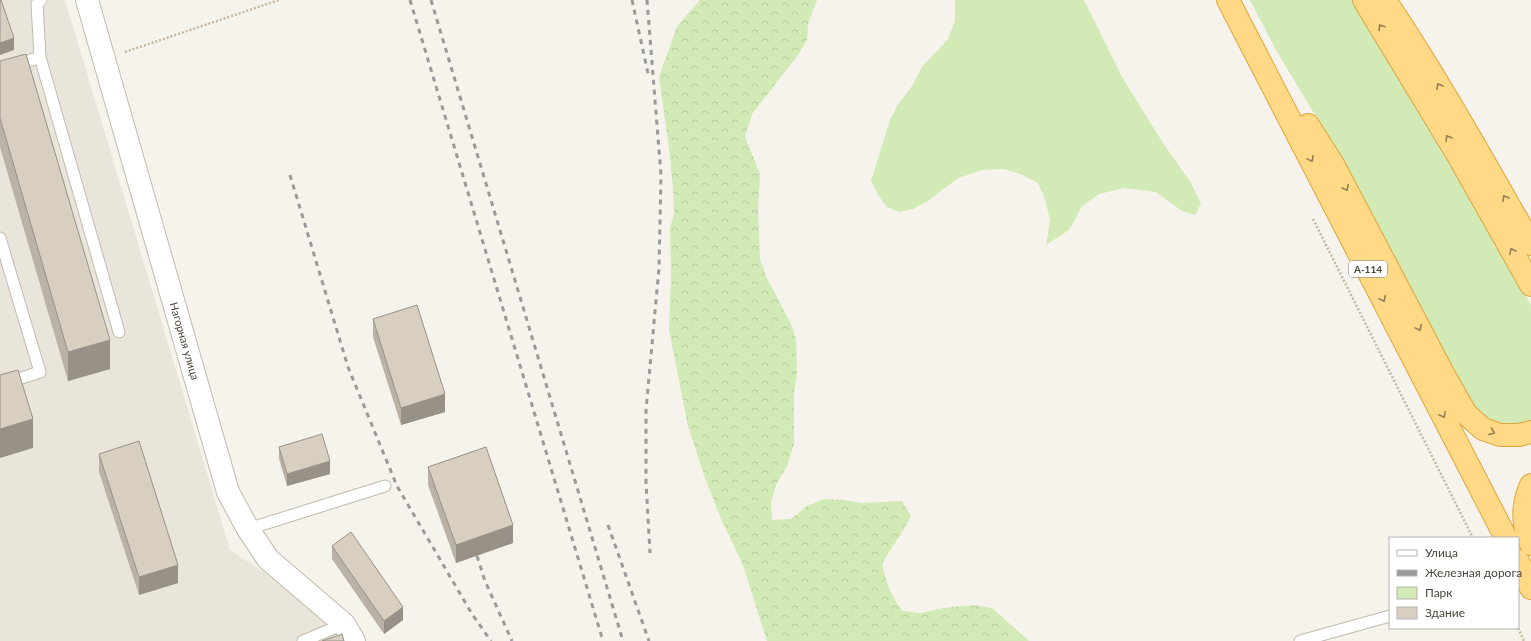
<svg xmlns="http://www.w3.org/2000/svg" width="1531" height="641" font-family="Lato,sans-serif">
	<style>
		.residential { fill: #eae5da }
		.green { fill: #d2eab5 }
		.forest { fill: url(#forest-crowns) }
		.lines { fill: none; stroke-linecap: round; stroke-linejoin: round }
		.service-casing { stroke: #c2bbae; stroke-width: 13 }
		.minor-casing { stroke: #c2bbae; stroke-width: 24 }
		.trunk-casing { stroke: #e0a43c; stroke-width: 24 }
		.path { stroke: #c4b79f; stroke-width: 2.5; stroke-dasharray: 2 2; stroke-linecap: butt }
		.service { stroke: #fff; stroke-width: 11 }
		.minor { stroke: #fff; stroke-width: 22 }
		.trunk { stroke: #ffd985; stroke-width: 22 }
		.rail { stroke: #9a9a9a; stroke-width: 3; stroke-dasharray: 5 5; stroke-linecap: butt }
		.wall { fill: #bab2a6 }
		.shaded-wall { fill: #979187 }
		.building { fill: #d8cfc1; stroke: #979187 }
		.oneway { stroke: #938057 }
		.labels { text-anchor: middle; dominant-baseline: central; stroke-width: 4; stroke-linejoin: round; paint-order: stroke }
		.shield { fill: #fff; stroke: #817c74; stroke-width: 1 }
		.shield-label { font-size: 10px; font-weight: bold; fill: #4b4439 }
		.street-label { font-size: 11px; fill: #4b4439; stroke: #fff }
	</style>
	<defs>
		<pattern id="forest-crowns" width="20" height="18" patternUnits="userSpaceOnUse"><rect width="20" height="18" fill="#d2eab5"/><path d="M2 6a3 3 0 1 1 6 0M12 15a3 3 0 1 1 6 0" fill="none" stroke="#b6ca9c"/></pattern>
	</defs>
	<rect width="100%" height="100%" fill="#f6f3ec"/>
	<path class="residential" d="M0,0H65L230,550L344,624L365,641H0Z"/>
	<path class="green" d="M955,0H1084L1122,77L1163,143L1191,183L1201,203L1195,215L1182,211L1156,192L1124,188L1099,194L1082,206L1069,230L1046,245L1050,220L1045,199L1038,183L1020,174L1004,169L982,170L958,178L928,201L913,209L899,212L887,207L878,195L871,181L890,120L897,106L912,86L922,67L948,39L955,21Z
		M1250,0H1351L1471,196L1531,305V420C1503,433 1481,418 1465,395L1344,163L1277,52Z"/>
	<path class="forest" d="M700,0H817L808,24L807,40L798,55L752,114L745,137L760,174L758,209L760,259L767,278L790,322L796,339L797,374L794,393V444L787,466L777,483L771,502L772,520L791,519L807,506L824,499L843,500L862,503L902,501L911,516C903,533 891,547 882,564C887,584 890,595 903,611L921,613L943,608L973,605L992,608L1029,641H767L743,565L721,519L705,478L688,426L669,330L671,275L670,228L674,213L673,189L669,148L659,77L677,26Z"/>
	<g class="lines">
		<g class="service-casing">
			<path id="service" d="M40,57L37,4L41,0
				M0,71L40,57L119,332
				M0,238L40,372L0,385
				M248,529L385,486
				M303,641L344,624
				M1300,641L1390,616"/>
		</g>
		<g class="minor-casing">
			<path id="minor" d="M87,0L228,492L248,529L268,559L344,624L354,641"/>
		</g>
		<g class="trunk-casing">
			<path id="trunk" d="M1228,0L1506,538
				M1364,0L1459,157L1531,285
				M1385,0C1438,79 1484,162 1531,244
				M1308,125L1334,166L1445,377L1466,414L1483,429L1500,435H1519L1531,432
				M1531,485C1522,505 1522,524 1531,544
				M1518,561L1531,588"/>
		</g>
		<path class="path" d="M125,52L279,0
			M1313,219L1473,538
			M1518,628L1524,641"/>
		<use href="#service" class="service"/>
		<use href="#minor" class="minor"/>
		<use href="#trunk" class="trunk"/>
		<path class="rail" d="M410,0L603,641
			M431,0L623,641
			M632,0L649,78
			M647,0L661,175L659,268L646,410V482L650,553
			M290,175L348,367L397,486L472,614L491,641
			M608,525L649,641
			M477,556L485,581L512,641"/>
	</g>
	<path class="wall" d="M0,61L110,369L68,381L0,147Z
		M373,319L445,412L401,425L373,337Z
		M279,447L330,474L287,486L279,459Z
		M99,454L178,583L139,595L99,472Z
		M428,467L513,543L456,563L428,485Z
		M332,546L403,620L384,634L332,559Z"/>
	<path class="shaded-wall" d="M14,38V50L0,55V43Z
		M110,340V369L68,381V352Z
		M445,394V412L401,425V408Z
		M33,419V448L0,458V429Z
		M330,461V474L287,486V474Z
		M513,525V543L456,563V545Z
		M178,565V583L139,595V577Z
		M403,607V620L384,634V621Z"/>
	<path class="building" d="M0,0H1L14,38L0,43Z
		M26,54L110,340L68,352L0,118V61Z
		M417,305L445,394L401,408L373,319Z
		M18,370L33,419L0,429V375Z
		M322,434L330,461L287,474L279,447Z
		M139,441L178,565L139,577L99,454Z
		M486,447L513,525L456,545L428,467Z
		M351,532L403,607L384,621L332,546Z
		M342,634L344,641H322Z"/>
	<defs><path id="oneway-chevron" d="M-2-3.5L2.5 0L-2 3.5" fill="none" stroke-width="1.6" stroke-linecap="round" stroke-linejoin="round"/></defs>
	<g class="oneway">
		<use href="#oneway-chevron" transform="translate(1381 27) rotate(-122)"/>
		<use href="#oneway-chevron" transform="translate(1439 86) rotate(-121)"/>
		<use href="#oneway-chevron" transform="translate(1448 138) rotate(-121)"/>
		<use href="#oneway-chevron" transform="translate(1311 159) rotate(62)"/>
		<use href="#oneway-chevron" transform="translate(1346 188) rotate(62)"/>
		<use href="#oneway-chevron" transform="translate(1505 198) rotate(-120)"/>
		<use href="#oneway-chevron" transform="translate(1512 251) rotate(-119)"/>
		<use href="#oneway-chevron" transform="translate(1383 299) rotate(63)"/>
		<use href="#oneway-chevron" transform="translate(1419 328) rotate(62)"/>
		<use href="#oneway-chevron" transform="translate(1443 415) rotate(63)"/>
		<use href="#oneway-chevron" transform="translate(1492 432) rotate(21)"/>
	</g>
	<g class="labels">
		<rect class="shield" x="1349" y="261" width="38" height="16" rx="3"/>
		<g class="shield-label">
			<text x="1368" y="269">А-114</text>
		</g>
		<g class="street-label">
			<text transform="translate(185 341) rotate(74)">Нагорная улица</text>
		</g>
	</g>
	<rect x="1389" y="537" width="130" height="92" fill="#ffffff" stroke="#b7b4b0"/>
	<rect x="1397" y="550" width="20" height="6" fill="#ffffff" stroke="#b7b4b0"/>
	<text x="1425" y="557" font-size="12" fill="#4b4439">Улица</text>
	<rect x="1397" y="570" width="20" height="6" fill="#9a9a9a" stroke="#b7b4b0"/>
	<text x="1425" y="577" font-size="12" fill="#4b4439">Железная дорога</text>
	<rect x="1397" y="587" width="20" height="12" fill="#d2eab5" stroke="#b7b4b0"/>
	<text x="1425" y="597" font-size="12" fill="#4b4439">Парк</text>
	<rect x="1397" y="607" width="20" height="12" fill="#d8cfc1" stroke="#b7b4b0"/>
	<text x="1425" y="617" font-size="12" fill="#4b4439">Здание</text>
</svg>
